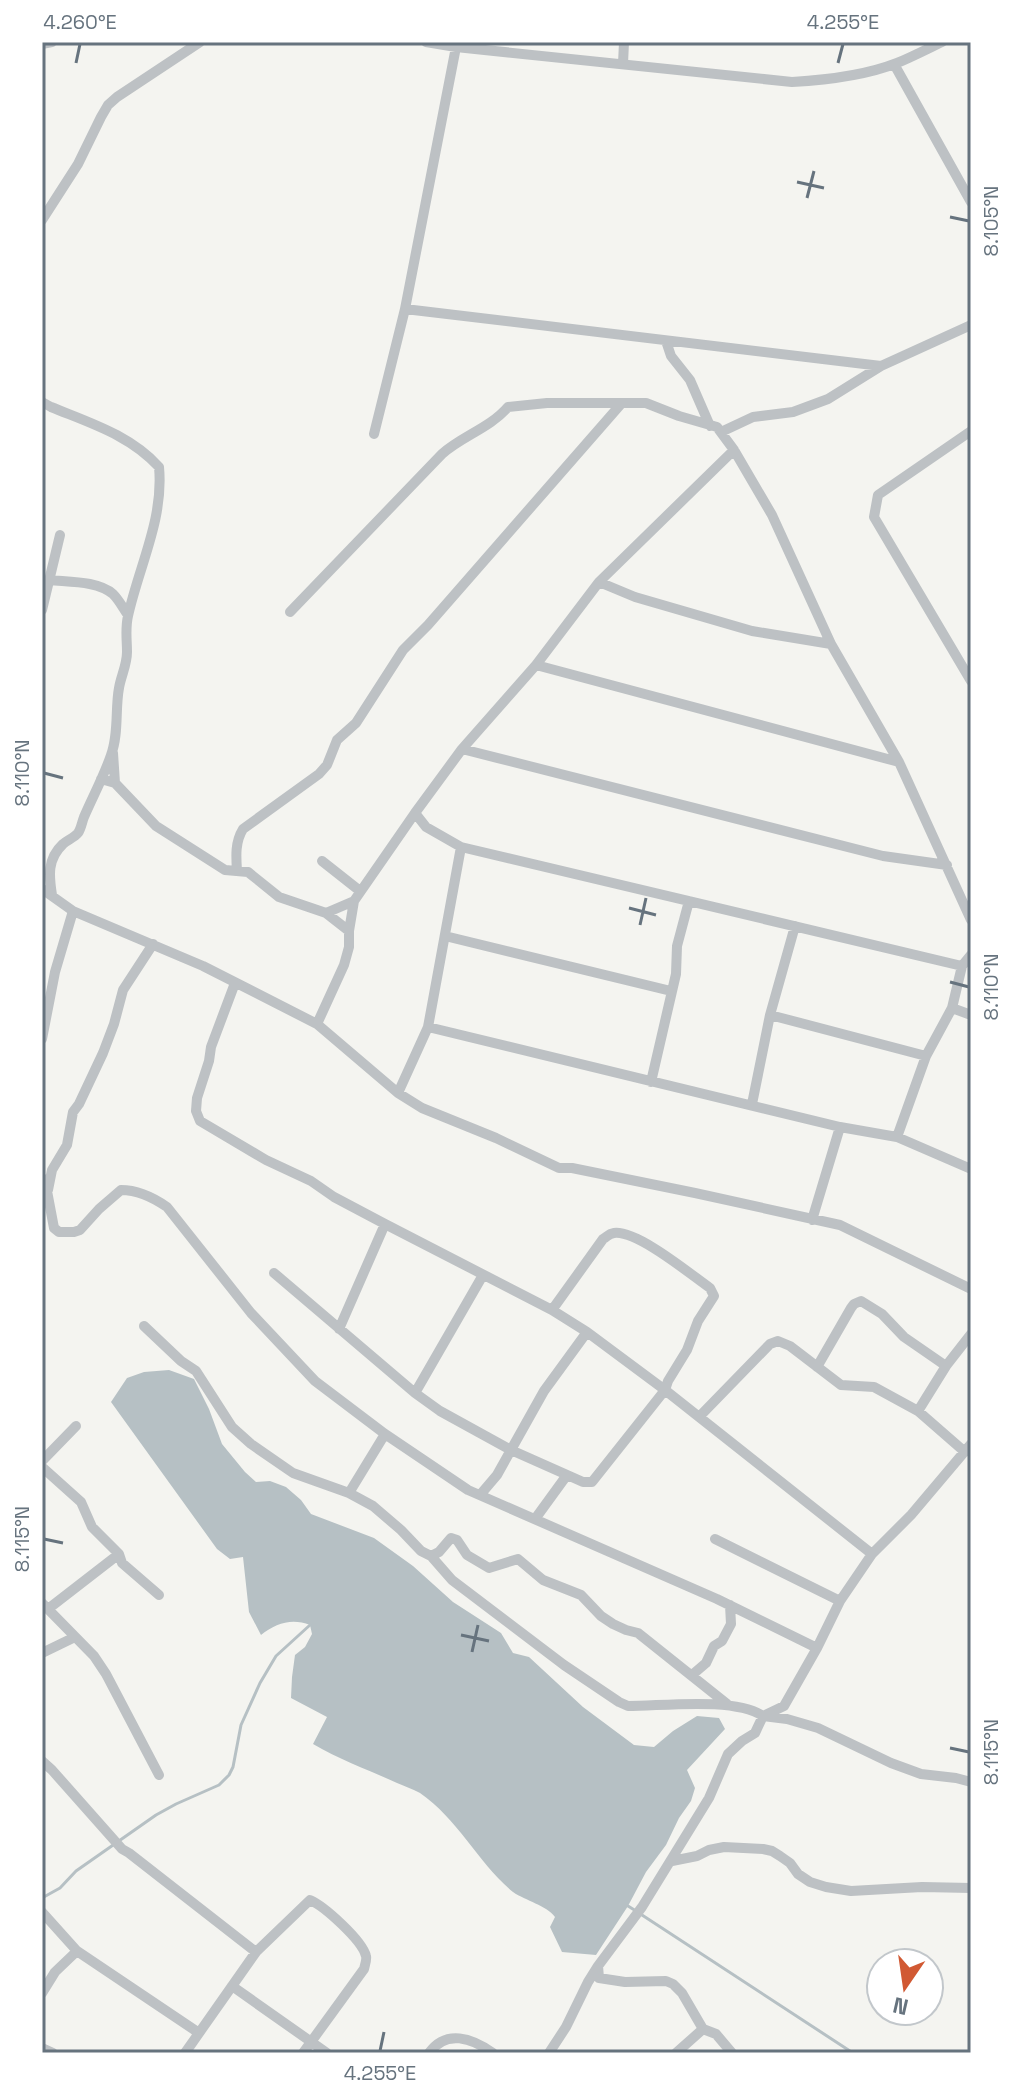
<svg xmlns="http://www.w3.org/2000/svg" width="1013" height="2095" font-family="'Space Grotesk',sans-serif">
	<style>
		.water { fill: #b6c0c4 }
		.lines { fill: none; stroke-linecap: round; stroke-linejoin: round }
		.stream { stroke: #b6c0c4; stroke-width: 3 }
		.street { stroke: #bdc1c4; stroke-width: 10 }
		.ticks { fill: none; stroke: #66737e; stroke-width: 3 }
		.neatline { fill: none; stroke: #66737e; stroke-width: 3 }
		.ticks-label { font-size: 20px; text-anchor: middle; fill: #66737e }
	</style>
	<rect width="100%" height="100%" fill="#f4f4f0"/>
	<path class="water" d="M169,1370L194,1379L209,1409L222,1444L245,1472L256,1482L270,1481L286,1487L301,1500L311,1514L374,1538L413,1566L453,1602L501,1633L513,1653L529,1657L583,1707L634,1745L654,1747L673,1731L697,1716L719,1718L725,1729L687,1770L695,1788L691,1801L679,1818L666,1845L646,1872L628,1906L596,1955L562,1952L550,1927L555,1917C546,1905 526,1901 513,1892C478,1863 458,1819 420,1793C413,1789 404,1786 397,1783C369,1770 340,1760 313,1744L327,1717L291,1698L292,1677L295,1655L305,1647L312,1634L310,1625C292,1618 276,1623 261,1635L249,1612L243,1557L230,1559L217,1549L111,1402L127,1378L144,1372Z"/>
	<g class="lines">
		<path class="stream" d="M42,1898L60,1888L76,1871L156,1815L176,1804L219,1785L229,1775L233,1767L241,1725L260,1683L276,1656L310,1625
			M628,1906L636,1911
			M642,1915L853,2053"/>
		<path class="street" d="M426,42L456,47L792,82C827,80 864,76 897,63C912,57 927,49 942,42
			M42,44L52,42
			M623,64L624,42
			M894,64L971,202
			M42,220L78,164L101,117L108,105L117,97L200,42
			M405,309L881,366L971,325
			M666,341L671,356L690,380L710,426
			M42,402L51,407C90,423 130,435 159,467C164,519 139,566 128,616C125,629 127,639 127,652C127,665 121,676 119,688C115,709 119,734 111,755C104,776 93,796 84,817C82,822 81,829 78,833C74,838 67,840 63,844C47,859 49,876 52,895
			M971,431L878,495L874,517L971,681
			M721,432L753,417L793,412L828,399L881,366
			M374,434L405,309L456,47
			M50,580C70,582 98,581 113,594C119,600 123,608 128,615
			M599,582L635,597L752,631L831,644
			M42,610L60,535
			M290,612L442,454C462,436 490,428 508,407L547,403H646L679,416L717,427L734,450L772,515L831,644L899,762L971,920
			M536,665L899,762
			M462,749L883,856L947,865
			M113,753L115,783
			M101,779L115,783L156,826L225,870L248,872L279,897L326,913L349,931
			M415,813L426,827L461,847L962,966
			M322,861L360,891
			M237,871C236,856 235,842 243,829L319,774L327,765L337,740L356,723L403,650L428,625L621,404
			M42,889L73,911L203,966L317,1024L398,1093L422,1108L496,1138L559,1168H572L695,1193L840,1225L971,1289
			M326,913L354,901
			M445,936L671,991
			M235,983L211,1047L209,1061L197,1098L196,1111L200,1121L266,1160L311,1181L334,1197L385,1224L552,1310L587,1332L665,1390L872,1554
			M952,1008L971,1015
			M770,1015L926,1056
			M317,1024L344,965L349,947V931L354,901L415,813L462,749L536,665L599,582L734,450
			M428,1027L840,1127L897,1137L971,1169
			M42,1039L55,972L73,911
			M651,1082L676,974L677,946L689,901
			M398,1093L428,1027L461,847
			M752,1104L770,1015L795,926
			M897,1137L926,1056L952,1008L962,966L971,955
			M42,1178L47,1191L54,1228L59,1232H74L80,1230L99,1209L121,1190C138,1190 154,1198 167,1207L251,1313L315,1381L385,1434L468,1490L717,1599L817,1648
			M48,1190L52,1170L67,1145L73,1112L79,1104L103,1053L114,1024L123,990L153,944
			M812,1220L840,1127
			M274,1273L415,1393L440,1411L511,1450L583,1482H592L665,1390L668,1381L687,1350L698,1321L714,1296L710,1288C690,1274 637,1230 614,1233C608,1234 608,1236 603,1239L552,1310
			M144,1326L181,1361L196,1371L232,1427L251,1444L293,1473L349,1493L373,1506L401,1530L421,1551L431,1556L452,1580L564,1665L619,1702L628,1706C664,1706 733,1697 763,1716L784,1706L817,1648L840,1601L872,1554L911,1515L971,1444
			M339,1329L385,1224
			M817,1367L851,1308L854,1304L861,1301L882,1314L904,1337L946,1366
			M415,1393L483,1275
			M918,1411L946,1366L971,1334
			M699,1417L770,1344L778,1341L790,1346L841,1385L874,1387L918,1411L965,1452
			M42,1461L76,1426
			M42,1467L81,1502L92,1527L119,1554L122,1563L159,1595
			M349,1493L385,1434
			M480,1495L497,1475L544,1391L587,1332
			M535,1519L567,1475
			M715,1539L840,1601
			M431,1556L439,1552L451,1538L457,1540L467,1555L489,1568L518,1559L543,1580L581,1595L601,1616L613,1624L626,1630L638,1633L727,1704
			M42,1603L94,1656L106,1674L159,1775
			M48,1609L119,1554
			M42,1653L75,1637
			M692,1675L706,1663L714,1646L722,1641L731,1624L730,1605
			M42,1761L52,1770L122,1849L129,1853L256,1952
			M672,1861L697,1856L709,1850L724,1847L763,1849L772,1851L780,1856L790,1863L798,1874L810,1882L826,1887L851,1891L922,1887L971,1888
			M42,1912L77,1951L199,2033
			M598,1966L599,1978L625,1982L666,1981L673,1984L682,1993L703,2029L716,2034L732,2053
			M232,1986L327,2053
			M42,1993L55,1972L77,1951
			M42,2048L53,2053
			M185,2053L256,1952L310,1900C324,1906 362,1940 366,1956C367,1959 365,1965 364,1969L303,2053
			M429,2053C446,2029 472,2038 493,2053
			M549,2053L566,2027L588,1982L598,1966L642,1907L709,1798L728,1754L742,1741L755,1733L763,1716L787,1719L818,1728L891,1763L921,1774L956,1778L971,1782
			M676,2053L703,2029"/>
	</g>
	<path class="ticks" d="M76,63L80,44M838,63L843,44M797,182L824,188M807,198L814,171M950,217L969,221M44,773L63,778M629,908L656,915M640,925L646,898M950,982L969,987M44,1539L63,1543M461,1635L489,1641M472,1652L478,1625M950,1748L969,1752M380,2051L384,2032"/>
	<rect width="1013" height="2095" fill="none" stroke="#ffffff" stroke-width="88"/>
	<g transform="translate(905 1987) rotate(193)"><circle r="38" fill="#ffffff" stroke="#c2c7cb" stroke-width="2"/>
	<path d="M0-6L14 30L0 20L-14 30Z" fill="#d15933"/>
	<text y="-12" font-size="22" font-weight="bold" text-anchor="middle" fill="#66737e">N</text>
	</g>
	<rect x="44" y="44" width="925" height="2007" class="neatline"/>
	<g class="ticks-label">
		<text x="80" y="29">4.260°E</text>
		<text x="843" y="29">4.255°E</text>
		<text transform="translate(991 221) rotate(-90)" y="7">8.105°N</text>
		<text transform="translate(22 773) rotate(-90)" y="7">8.110°N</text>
		<text transform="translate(991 987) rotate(-90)" y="7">8.110°N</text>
		<text transform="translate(22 1539) rotate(-90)" y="7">8.115°N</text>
		<text transform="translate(991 1752) rotate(-90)" y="7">8.115°N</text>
		<text x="380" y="2080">4.255°E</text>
	</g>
</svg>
